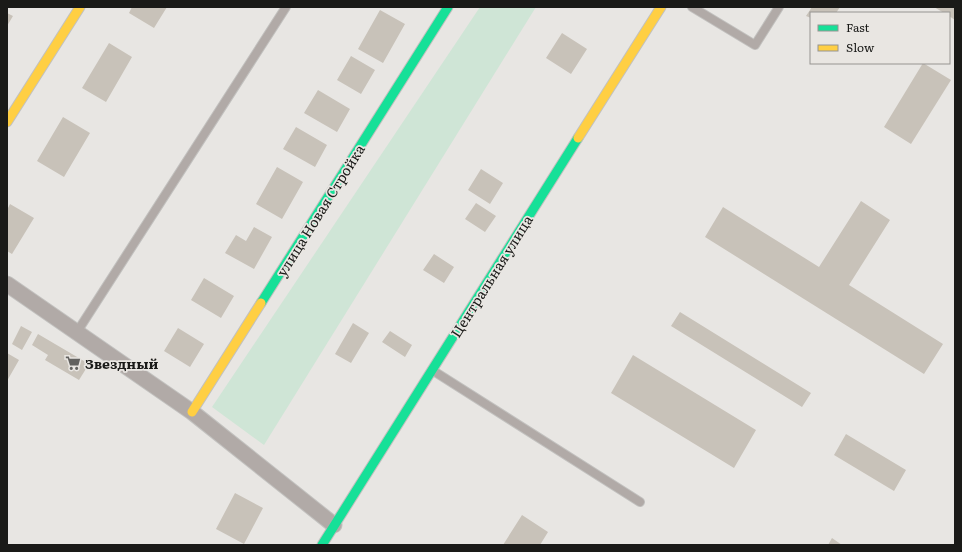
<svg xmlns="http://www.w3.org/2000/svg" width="962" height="552" font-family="Literata,serif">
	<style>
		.green { fill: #cfe5d6 }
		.building { fill: #c8c2b9 }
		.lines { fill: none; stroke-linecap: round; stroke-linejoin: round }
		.lane-casing { stroke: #c2c1bf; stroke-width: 10 }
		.street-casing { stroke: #c2c1bf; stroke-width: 17 }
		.fast-casing { stroke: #c2c1bf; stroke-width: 11 }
		.slow-casing { stroke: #c2c1bf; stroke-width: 11 }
		.lane { stroke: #b1aaa7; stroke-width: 8 }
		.street { stroke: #b1aaa7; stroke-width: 15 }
		.fast { stroke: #16e098; stroke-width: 9 }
		.slow { stroke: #ffcf43; stroke-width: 9 }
		.labels { text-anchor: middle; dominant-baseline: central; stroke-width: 3.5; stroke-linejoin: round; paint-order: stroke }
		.street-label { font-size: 14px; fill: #1a1a18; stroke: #e9e6e2 }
		.poi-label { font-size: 14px; font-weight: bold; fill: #1a1a18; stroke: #e9e6e2; text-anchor: start }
	</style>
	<rect width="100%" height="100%" fill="#e8e6e3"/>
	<path class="green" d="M480,7H536L264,445L212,407Z"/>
	<path class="building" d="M132,7H167L154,28L129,13Z
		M812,7H840L836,13H811V18L806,16Z
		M934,7H955V20L949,16V13H944Z
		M380,10L405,24L383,63L358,49Z
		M7,13L13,16L7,26Z
		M562,33L587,49L571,74L546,58Z
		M109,43L132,57L106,102L82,88Z
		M351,56L375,70L361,94L337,80Z
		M923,63L951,80L911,144L884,127Z
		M318,90L350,109L337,132L304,113Z
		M63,117L90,133L64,177L37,161Z
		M296,127L327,145L315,167L283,149Z
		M277,167L303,182L282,219L256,204Z
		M481,169L503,183L490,204L468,190Z
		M861,201L890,220L849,285L943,344L924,374L705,237L723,207L819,267Z
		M476,203L496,216L485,232L465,219Z
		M10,204L34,218L12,254L7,251V210Z
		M254,227L272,237L254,269L225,253L236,235L246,241Z
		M434,254L454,267L444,283L423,270Z
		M204,278L234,296L221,318L191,300Z
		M680,312L811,393L802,407L671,326Z
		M353,323L369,333L351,363L335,354Z
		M21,326L32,332L22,350L12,344Z
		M178,328L204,344L190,367L164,351Z
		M390,331L412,345L405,357L382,342Z
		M38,334L89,364L79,380L45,360L48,355L32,345Z
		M7,353L19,360L7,381Z
		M633,355L756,430L734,468L611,393Z
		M846,434L906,470L894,491L834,455Z
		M235,493L263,508L244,544L216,529Z
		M522,515L548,532L540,545H503Z
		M832,538L842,545H828Z"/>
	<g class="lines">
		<g class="lane-casing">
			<path id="lane" d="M692,7L755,45L779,7
				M77,332L286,7
				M432,370L640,502"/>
		</g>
		<g class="street-casing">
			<path id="street" d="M7,284L192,412L334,525"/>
		</g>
		<g class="fast-casing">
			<path id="fast" d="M261,303L448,7
				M322,545L578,138"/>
		</g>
		<g class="slow-casing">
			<path id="slow" d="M7,122L80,7
				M578,138L661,7
				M192,412L261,303"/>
		</g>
		<use href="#lane" class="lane"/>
		<use href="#street" class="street"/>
		<use href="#fast" class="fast"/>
		<use href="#slow" class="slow"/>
	</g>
	<defs>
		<g id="supermarket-bare" transform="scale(1.2)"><path d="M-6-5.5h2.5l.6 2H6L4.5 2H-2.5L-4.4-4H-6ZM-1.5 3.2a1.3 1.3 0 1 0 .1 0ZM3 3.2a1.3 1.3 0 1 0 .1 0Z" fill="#62615f" stroke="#e9e6e2" stroke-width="2.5" paint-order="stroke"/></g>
	</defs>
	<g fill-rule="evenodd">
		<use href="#supermarket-bare" x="73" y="363"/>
	</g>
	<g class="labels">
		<g class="street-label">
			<text transform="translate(320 210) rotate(-58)">улица Новая Стройка</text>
			<text transform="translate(491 276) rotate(-58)">Центральная улица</text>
		</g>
		<g class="poi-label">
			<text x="85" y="363">Звездный</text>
		</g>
	</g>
	<rect width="962" height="552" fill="none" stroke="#1a1a18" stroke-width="16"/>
	<rect x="810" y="12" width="140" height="52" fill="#e9e6e2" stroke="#969491"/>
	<rect x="818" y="25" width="20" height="6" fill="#16e098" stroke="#969491"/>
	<text x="846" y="32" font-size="12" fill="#1a1a18">Fast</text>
	<rect x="818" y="45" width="20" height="6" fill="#ffcf43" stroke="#969491"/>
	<text x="846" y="52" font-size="12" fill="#1a1a18">Slow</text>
</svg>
